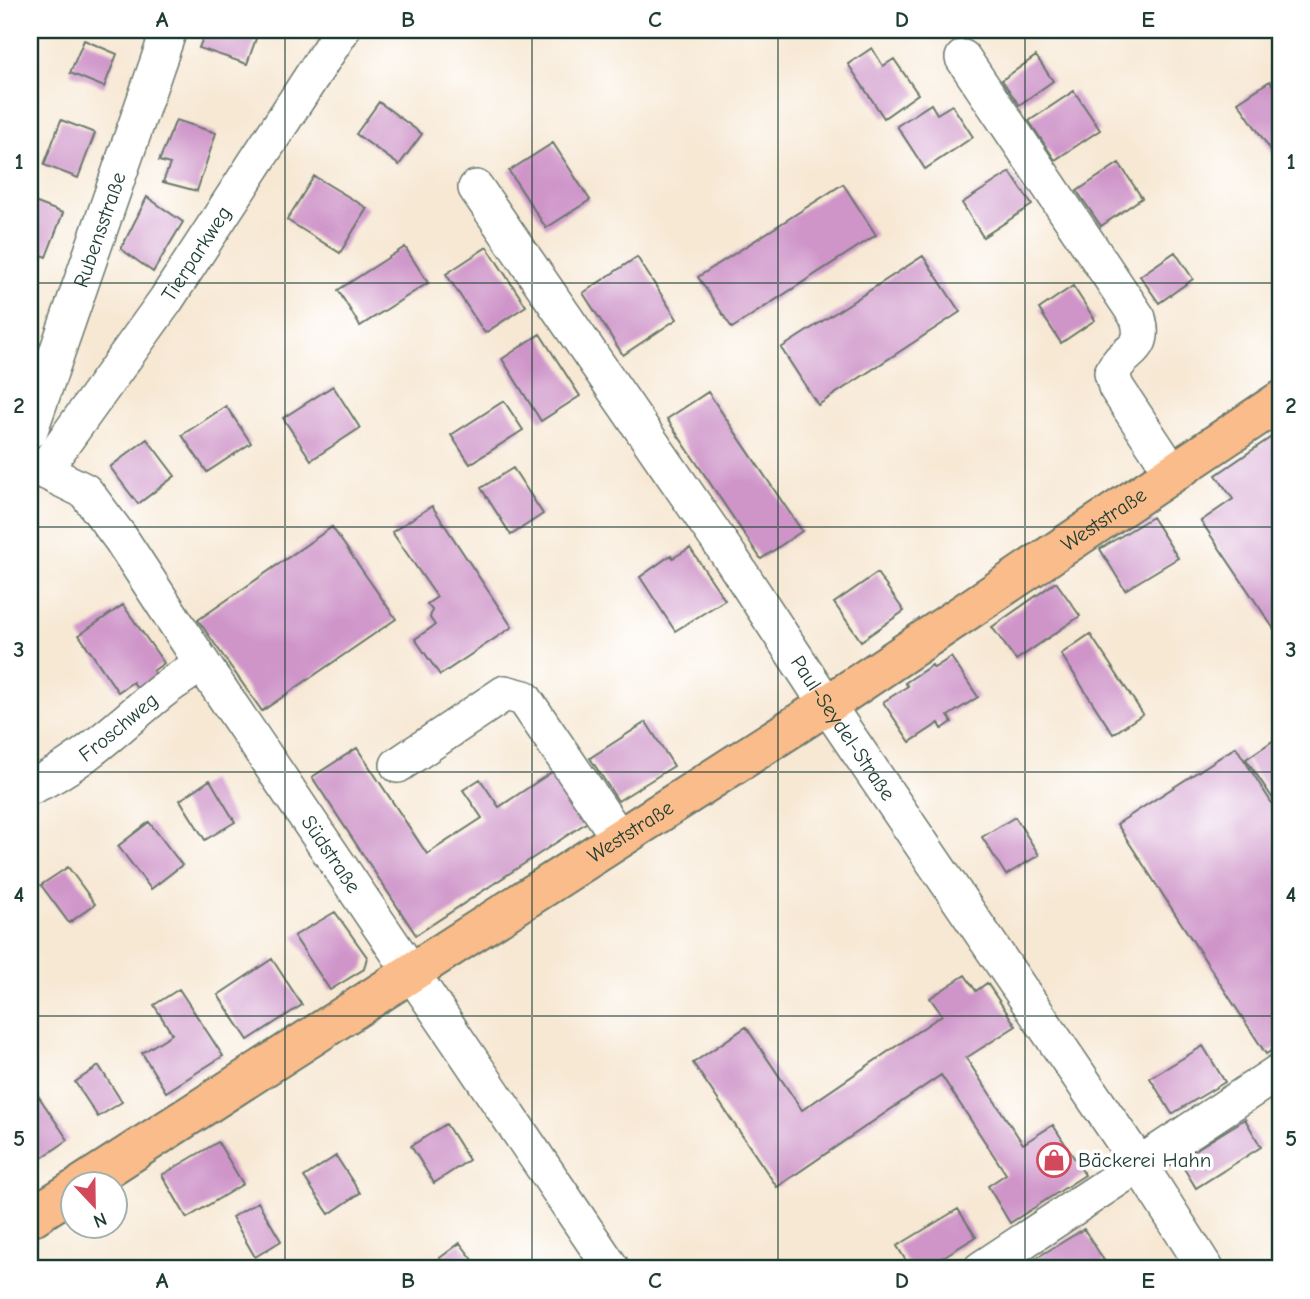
<svg xmlns="http://www.w3.org/2000/svg" width="1310" height="1299" font-family="'Comic Neue',sans-serif">
	<style>
		.building { fill: #cf95c9 }
		.lines { fill: none; stroke-linecap: round; stroke-linejoin: round }
		.minor-casing { stroke: #6b796c; stroke-width: 38 }
		.major-casing { stroke: #6b796c; stroke-width: 42 }
		.minor { stroke: #fff; stroke-width: 35 }
		.major { stroke: #f9bc8a; stroke-width: 38 }
		.grid { fill: none; stroke: #1f3d34; stroke-width: 2; stroke-opacity: 0.55 }
		.labels { text-anchor: middle; dominant-baseline: central; stroke-width: 7; stroke-linejoin: round; paint-order: stroke }
		.street-label { font-size: 21px; fill: #1f3d34; stroke: #fff }
		.poi-label { font-size: 21px; fill: #1f3d34; stroke: #fff; text-anchor: start }
		.neatline { fill: none; stroke: #1f3d34; stroke-width: 2.5 }
		.grid-label { font-size: 23px; text-anchor: middle; font-weight: bold; fill: #1f3d34 }
	</style>
	<rect width="100%" height="100%" fill="#fff"/>
	<filter id="ink" filterUnits="userSpaceOnUse"><feTurbulence type="fractalNoise" baseFrequency=".0143" numOctaves="2"/><feDisplacementMap in="SourceGraphic" scale="14" xChannelSelector="R" yChannelSelector="G"/><feConvolveMatrix kernelMatrix="1 2 1 2 8 2 1 2 1" color-interpolation-filters="sRGB"/></filter>
	<filter id="wash" filterUnits="userSpaceOnUse"><feTurbulence type="fractalNoise" baseFrequency=".00686" numOctaves="4" result="noise"/><feDisplacementMap in="SourceGraphic" scale="28" xChannelSelector="R" yChannelSelector="G"/><feGaussianBlur stdDeviation="1.57" result="paint"/><feColorMatrix in="noise" values="0 0 0 0 0 0 0 0 0 0 0 0 0 0 0 0 0 1.4 0 .05"/><feComposite in="paint" operator="in"/></filter>
	<g filter="url(#wash)">
		<rect width="100%" height="100%" fill="#f7e8d4"/>
		<g id="blocks">
			<path class="building" d="M206,30H259L247,64L199,48Z
				M84,40L117,54L104,87L70,73Z
				M872,48L883,66L894,59L918,94L884,118L848,64Z
				M1036,56L1053,81L1019,105L1002,80Z
				M1270,81L1280,96V164L1238,102Z
				M1074,91L1100,130L1055,160L1029,121Z
				M379,102L422,134L399,165L356,134Z
				M931,104L937,114L952,105L973,137L925,169L897,126Z
				M61,120L95,133L78,178L44,165Z
				M176,120L216,133L197,191L163,182L170,164L159,161Z
				M553,143L590,200L546,228L509,171Z
				M1119,163L1142,198L1101,226L1077,191Z
				M1010,172L1032,205L983,237L962,203Z
				M314,176L367,208L340,253L287,220Z
				M843,184L876,235L732,328L698,277Z
				M147,197L183,222L153,272L121,249Z
				M32,201L63,213L46,257L30,250V208Z
				M405,247L428,283L360,326L338,290Z
				M487,247L526,306L485,333L446,274Z
				M1175,252L1193,279L1159,303L1140,276Z
				M923,256L960,312L818,405L781,348Z
				M637,257L677,319L623,355L583,293Z
				M1073,286L1095,320L1061,343L1039,309Z
				M540,334L580,396L541,421L502,359Z
				M333,386L360,428L311,460L283,418Z
				M708,392L802,531L761,559L667,419Z
				M504,401L523,430L470,464L451,435Z
				M226,406L251,443L207,472L182,435Z
				M1280,431V638L1201,521L1233,499L1216,475Z
				M147,439L175,476L138,504L110,467Z
				M513,468L543,514L511,535L481,488Z
				M432,506L512,627L440,675L415,639L435,625L430,618L432,610L427,604L437,597L392,532Z
				M1152,517L1178,558L1125,590L1100,549Z
				M332,527L396,619L262,711L198,620Z
				M690,548L725,600L675,631L640,577L671,555L673,558Z
				M877,573L904,611L861,641L834,603Z
				M1056,582L1080,616L1016,660L992,627Z
				M123,605L164,663L153,671L157,676L139,691L133,682L118,692L79,635Z
				M1090,634L1143,714L1113,734L1061,654Z
				M951,657L978,697L948,716L952,722L942,729L939,723L910,742L883,702L908,686L905,683L932,665L934,668Z
				M646,722L674,766L618,801L590,758Z
				M1280,736V809L1246,759Z
				M1236,747L1280,816V1045L1266,1054L1117,824Z
				M357,748L427,854L482,818L463,790L480,779L499,807L561,766L595,817L416,935L312,777Z
				M210,780L235,822L205,840L180,800Z
				M1015,817L1039,855L1006,875L982,837Z
				M149,822L182,865L151,889L118,846Z
				M68,867L95,904L69,923L41,885Z
				M335,912L367,957L364,969L330,990L294,936Z
				M272,959L302,1005L248,1040L218,995Z
				M965,975L976,991L987,983L1016,1026L966,1058L1023,1144L1053,1125L1085,1175L1010,1223L988,1186L1006,1174L941,1075L777,1187L693,1063L746,1027L802,1110L942,1015L930,998Z
				M179,989L223,1056L166,1092L142,1053L172,1034L154,1005Z
				M1203,1046L1225,1082L1172,1114L1150,1078Z
				M99,1066L122,1102L98,1117L75,1082Z
				M39,1097L68,1140L40,1159L30,1143V1104Z
				M1245,1119L1261,1147L1196,1188L1179,1160Z
				M446,1124L469,1160L434,1183L411,1146Z
				M218,1142L243,1184L187,1218L162,1175Z
				M336,1156L360,1193L329,1214L304,1177Z
				M258,1202L281,1241L255,1257L232,1217Z
				M958,1209L976,1237L923,1269H911L897,1246Z
				M1084,1229L1105,1262L1093,1269H1039L1033,1260Z
				M460,1243L480,1269H425Z"/>
		</g>
	</g>
	<g filter="url(#ink)">
		<use href="#blocks" fill-opacity="0" stroke="#6b796c" stroke-width="2"/>
		<g class="lines">
			<g class="minor-casing">
				<g id="minor">
					<path d="M963,58L1138,318C1148,353 1123,348 1112,373L1116,387L1172,472"/>
					<path id="s1" d="M476,188L732,560L827,705L1139,1164L1206,1269"/>
					<path id="s2" d="M30,430L169,30"/>
					<path id="s3" d="M30,464L85,491L121,539L202,663L612,1269"/>
					<path id="s4" d="M43,471L166,300L342,30"/>
					<path d="M398,765L505,693L524,698L619,838"/>
					<path id="s5" d="M30,787C80,766 120,724 162,691C175,681 189,673 202,663"/>
					<path d="M981,1269L1280,1071"/>
				</g>
			</g>
			<g class="major-casing">
				<g id="major">
					<path id="s6" d="M83,1184L827,705L1280,401"/>
					<path d="M30,1218L74,1190"/>
				</g>
			</g>
			<use href="#minor" class="minor"/>
			<use href="#major" class="major"/>
		</g>
	</g>
	<path class="grid" d="M285,30V1269M532,30V1269M778,30V1269M1025,30V1269M30,283H1280M30,527H1280M30,772H1280M30,1016H1280"/>
	<defs>
		<g id="shop-ring" transform="scale(1.75)"><circle r="9.5" fill="#fff" stroke="#d1495b" stroke-width="1.5"/><path d="M-5-2.5h2.3a2.7 3.5 0 0 1 5.4 0H5L5.5 6h-11ZM-1.5-2.5h3a1.5 2.3 0 0 0-3 0Z" fill="#d1495b"/></g>
	</defs>
	<g fill-rule="evenodd">
		<use href="#shop-ring" x="1054" y="1160"/>
	</g>
	<g class="labels">
		<g class="street-label">
			<text stroke="none"><textPath href="#s2" startOffset="212">Rubensstraße</textPath></text>
			<text stroke="none"><textPath href="#s4" startOffset="266">Tierparkweg</textPath></text>
			<text stroke="none"><textPath href="#s6" startOffset="1218">Weststraße</textPath></text>
			<text stroke="none"><textPath href="#s5" startOffset="107">Froschweg</textPath></text>
			<text stroke="none"><textPath href="#s1" startOffset="653">Paul-Seydel-Straße</textPath></text>
			<text stroke="none"><textPath href="#s6" startOffset="651">Weststraße</textPath></text>
			<text stroke="none"><textPath href="#s3" startOffset="500">Südstraße</textPath></text>
		</g>
		<g class="poi-label">
			<text x="1078" y="1160">Bäckerei Hahn</text>
		</g>
	</g>
	<rect width="1310" height="1299" fill="none" stroke="#fff" stroke-width="77"/>
	<g transform="translate(94 1205) rotate(158)"><circle r="33" fill="#ffffff" stroke="#a5b1ae" stroke-width="2"/>
	<path d="M0-5L12 26L0 18L-12 26Z" fill="#d1495b"/>
	<text y="-10" font-size="19" font-weight="bold" text-anchor="middle" fill="#1f3d34">N</text>
	</g>
	<rect x="38" y="38" width="1234" height="1222" class="neatline"/>
	<g class="grid-label">
		<text x="162" y="27">A</text>
		<text x="408" y="27">B</text>
		<text x="655" y="27">C</text>
		<text x="902" y="27">D</text>
		<text x="1148" y="27">E</text>
		<text x="19" y="169">1</text>
		<text x="1291" y="169">1</text>
		<text x="19" y="413">2</text>
		<text x="1291" y="413">2</text>
		<text x="19" y="657">3</text>
		<text x="1291" y="657">3</text>
		<text x="19" y="902">4</text>
		<text x="1291" y="902">4</text>
		<text x="19" y="1146">5</text>
		<text x="1291" y="1146">5</text>
		<text x="162" y="1288">A</text>
		<text x="408" y="1288">B</text>
		<text x="655" y="1288">C</text>
		<text x="902" y="1288">D</text>
		<text x="1148" y="1288">E</text>
	</g>
</svg>
